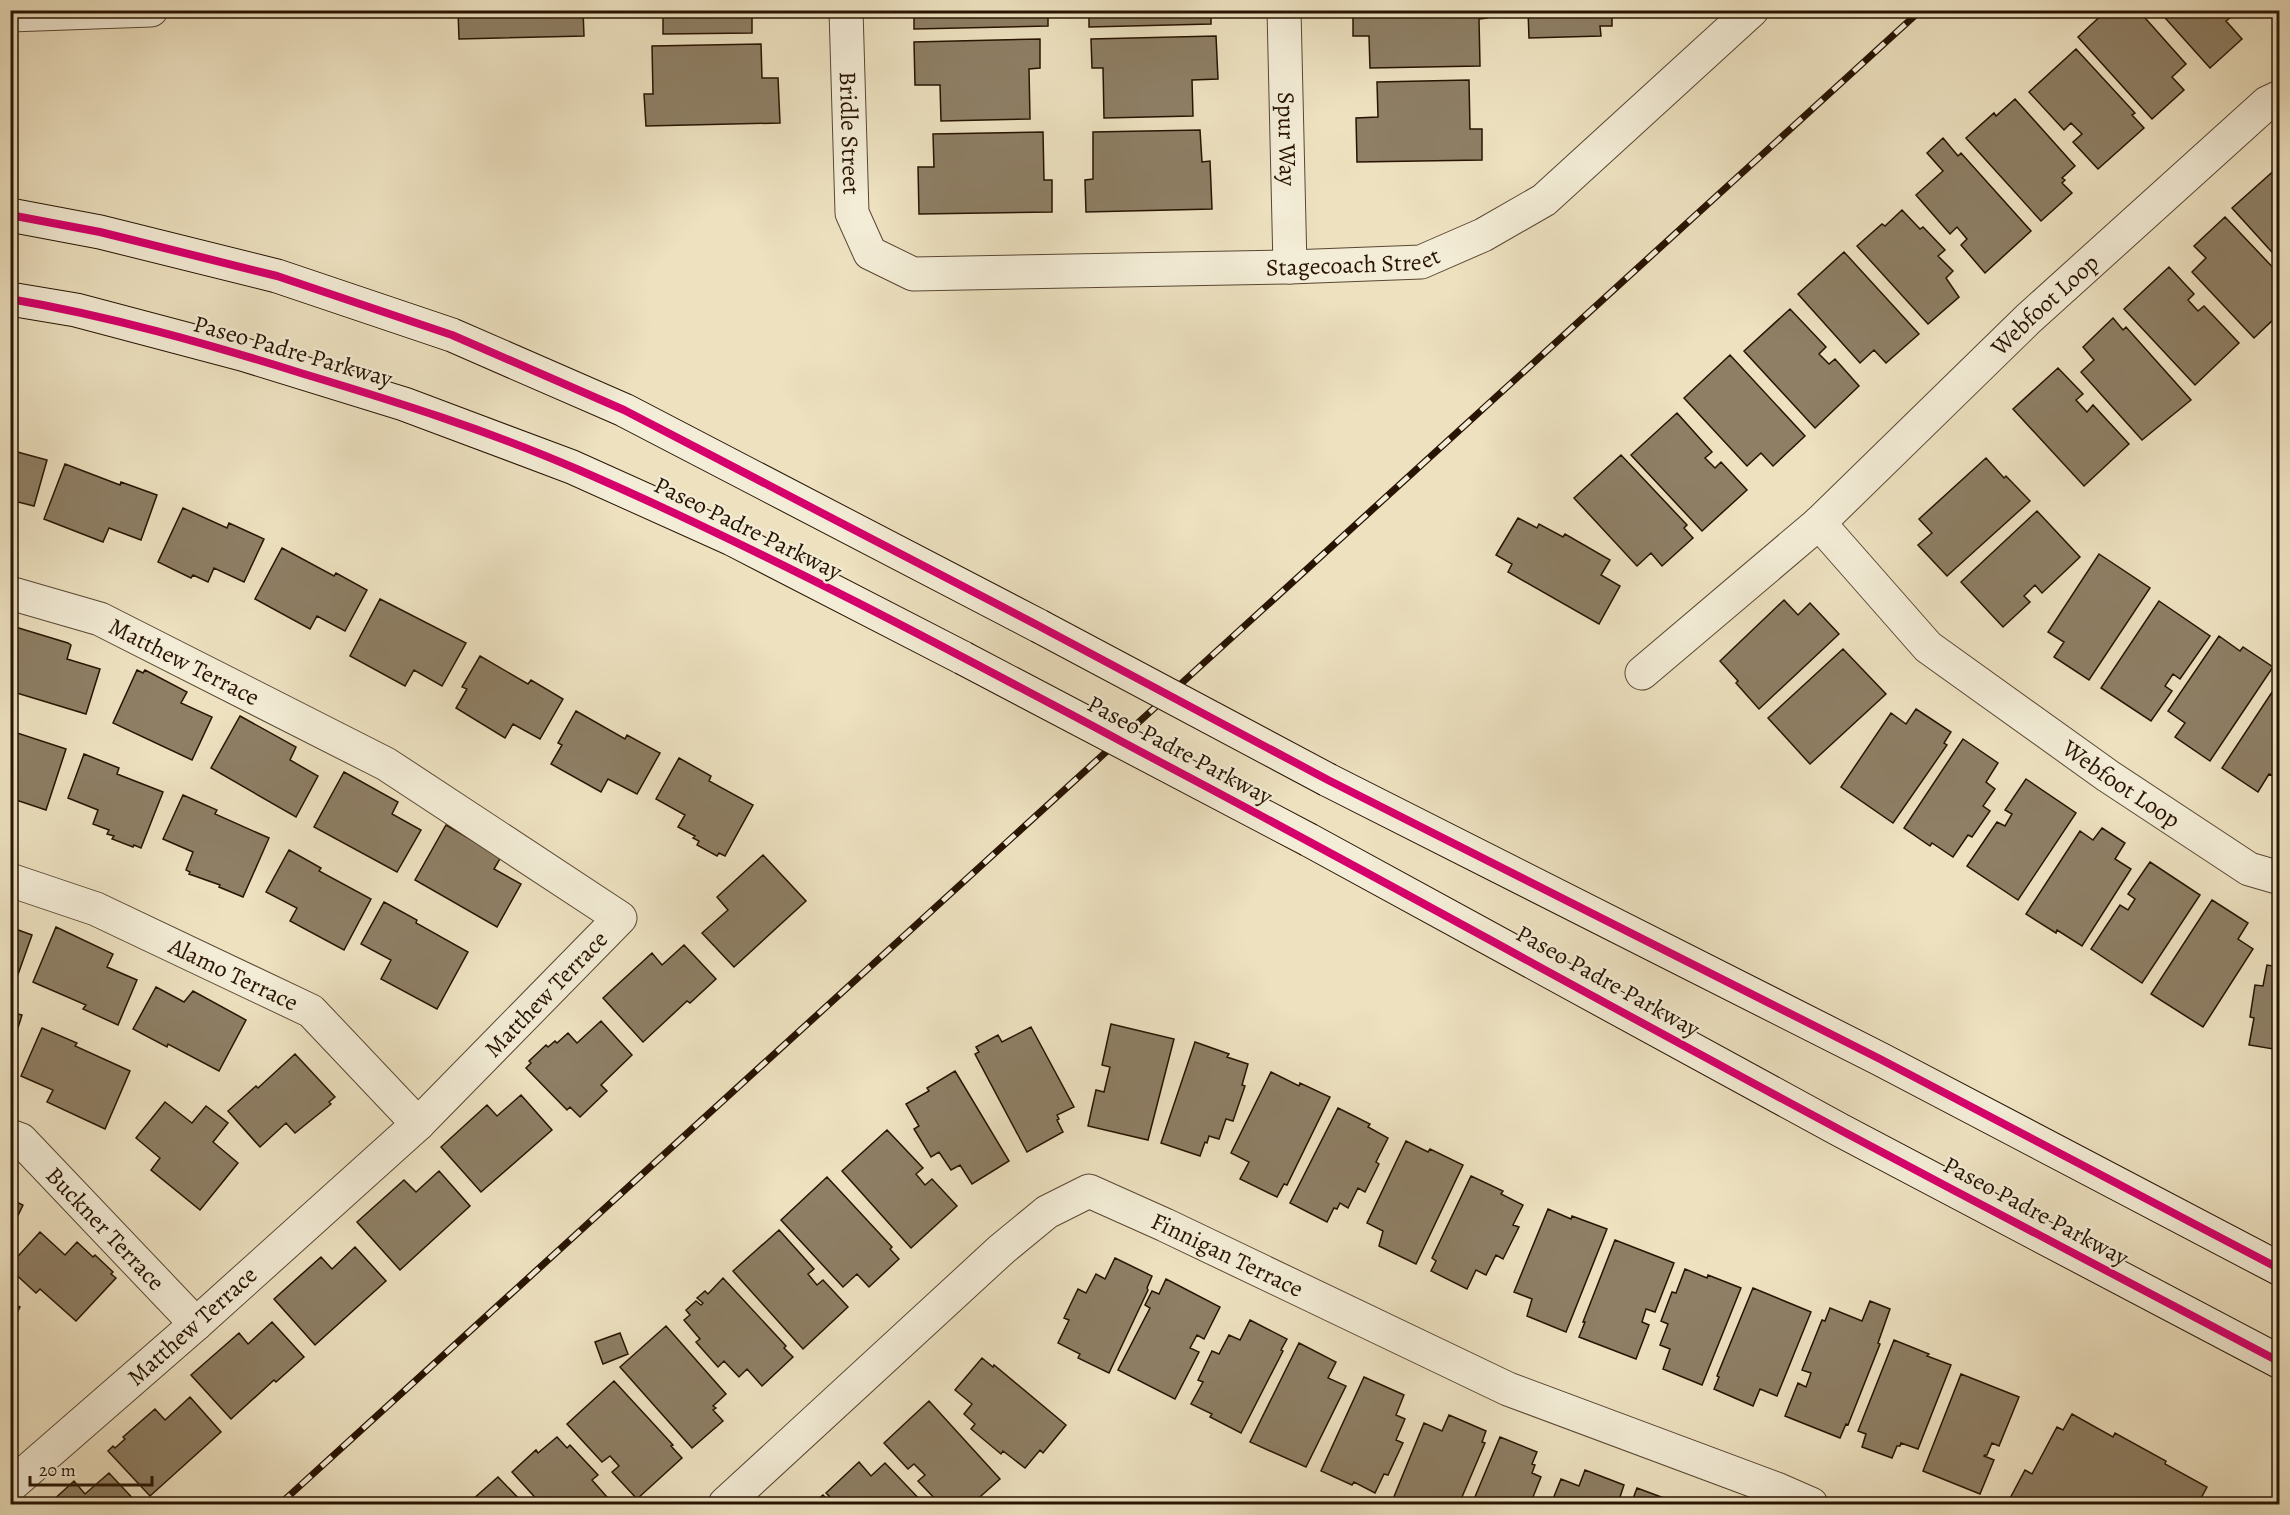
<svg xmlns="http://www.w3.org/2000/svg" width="2290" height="1515" font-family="Alegreya,serif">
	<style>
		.building { fill: #8e7f65; stroke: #281402; stroke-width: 1.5 }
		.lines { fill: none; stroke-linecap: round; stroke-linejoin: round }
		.minor-casing { stroke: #594732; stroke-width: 35 }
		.secondary-casing { stroke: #281402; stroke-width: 35 }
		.minor { stroke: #f3ecd6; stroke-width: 33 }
		.secondary { stroke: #f3ecd6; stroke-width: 33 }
		.rail-casing { stroke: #281402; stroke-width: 7 }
		.rail { stroke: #f3ecd6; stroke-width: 4.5; stroke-dasharray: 14; stroke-linecap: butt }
		.secondary-bridge-casing { stroke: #281402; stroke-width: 35; stroke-linecap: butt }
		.secondary-bridge { stroke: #f3ecd6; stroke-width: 33 }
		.cycleway-casing { stroke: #f3ecd6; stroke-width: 11 }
		.cycleway { stroke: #d6006c; stroke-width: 8 }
		.labels { text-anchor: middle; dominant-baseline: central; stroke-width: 4.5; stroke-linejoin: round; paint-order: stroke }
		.street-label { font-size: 24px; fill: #281402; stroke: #f3ecd6 }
	</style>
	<rect width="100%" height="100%" fill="#ede1c0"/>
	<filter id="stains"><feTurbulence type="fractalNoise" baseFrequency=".00333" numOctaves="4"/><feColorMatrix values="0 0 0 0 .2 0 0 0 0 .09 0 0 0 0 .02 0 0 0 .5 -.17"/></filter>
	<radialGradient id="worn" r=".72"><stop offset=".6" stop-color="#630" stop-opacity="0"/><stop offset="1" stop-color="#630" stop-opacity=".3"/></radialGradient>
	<path class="building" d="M458,10H583L584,36L459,39Z
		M663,10H752V33L663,34Z
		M914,10H1048V26L914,29Z
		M1089,10H1211V24L1089,27Z
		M1353,10H1487V18L1479,19L1480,66L1370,68L1369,36H1353Z
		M1528,10H1612V26H1600L1601,36L1529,38Z
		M2107,10H2138L2186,64L2172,77L2184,90L2152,119L2078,37Z
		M2158,10H2231L2235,14L2226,21L2242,39L2210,68Z
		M1216,36L1218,79L1192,80L1193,116L1104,118L1103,68H1092L1091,39Z
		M1040,39V68L1029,69L1030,119L941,121L940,85H915L914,42Z
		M761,44L762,78H778L780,123L646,126L644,94H653L652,46Z
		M2076,49L2135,113L2132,115L2144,128L2098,169L2073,142L2082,134L2071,123L2064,130L2029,92Z
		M1469,80L1470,129H1482V160L1357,162L1356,118L1378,117L1377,82Z
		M2015,99L2075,166L2062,178L2065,180L2062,183L2072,193L2041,221L1966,138L1994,113L1996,116Z
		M1200,130L1202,162L1210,161L1212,209L1086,212L1085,180L1093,179V132Z
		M1043,132L1044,180H1052V212L919,214L918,167H934L933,134Z
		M1943,138L1958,156L1961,153L2031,231L1985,273L1961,245L1967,239L1957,227L1950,234L1916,195L1943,171L1927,153Z
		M2278,167L2280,169V261L2232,208Z
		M1902,210L1920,229L1923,227L1945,250L1938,256L1953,271L1946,278L1959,297L1928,324L1857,246L1882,224L1885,226Z
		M2225,217L2280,275V320L2277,322L2273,320L2254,338L2192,272L2206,258L2194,246Z
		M1844,252L1919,334L1886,363L1874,350L1860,363L1798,294Z
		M2169,267L2194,294L2188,300L2198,311L2204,306L2239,343L2195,385L2124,309Z
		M1790,309L1826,347L1819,354L1829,364L1835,359L1859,386L1815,428L1744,351Z
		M2113,318L2123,330L2126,327L2191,400L2142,440L2081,372L2094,360L2083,347Z
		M1730,355L1805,436L1773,466L1761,453L1747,466L1684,398Z
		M2058,368L2083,394L2076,400L2087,412L2093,405L2129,444L2084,486L2013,409Z
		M2280,394V410L2275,395Z
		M1677,413L1712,452L1705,458L1715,468L1721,462L1747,490L1702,531L1631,455Z
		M10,450L47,460L34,506L10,500Z
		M1621,455L1687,525L1684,528L1693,538L1662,566L1651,553L1637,566L1574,498Z
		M1986,458L2004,478L2006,476L2030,501L1947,576L1918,545L1932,533L1919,519Z
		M65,464L120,485L121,482L157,495L141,540L109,528L103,542L44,519Z
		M183,508L227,528L229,523L264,539L244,582L214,568L208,582L193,575L191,578L158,562Z
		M2037,511L2080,557L2042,593L2035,585L2024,596L2030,602L2003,627L1961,582Z
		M1518,518L1537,528L1539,524L1563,537L1565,534L1610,560L1601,575L1620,586L1599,624L1508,572L1512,564L1496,555Z
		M282,548L334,576L336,573L367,590L345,631L317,616L310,629L255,599Z
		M2099,554L2150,588L2089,680L2054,657L2064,642L2048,632Z
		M380,599L466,643L442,686L414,670L405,686L350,656Z
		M1784,600L1798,615L1810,603L1839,634L1759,709L1736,683L1738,681L1720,661Z
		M2159,601L2210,636L2180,679L2173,674L2165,686L2172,691L2151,721L2101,688Z
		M12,626L68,643L71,645L67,659L100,669L86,714L10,691Z
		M2219,636L2240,651L2243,647L2273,667L2210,761L2175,737L2185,723L2168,711Z
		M1843,649L1886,694L1810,764L1768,718Z
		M480,656L528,684L531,680L563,699L540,739L513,724L505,738L456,708L467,689L462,687Z
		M137,670L143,673L145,670L187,692L181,703L212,717L192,760L113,723Z
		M2280,680V778L2279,779L2269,774L2258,792L2222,768Z
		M1916,709L1951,732L1944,743L1947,745L1893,823L1841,787L1891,713L1906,724Z
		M576,711L625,739L627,735L660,753L637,794L608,779L601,792L551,764L562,745L558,743Z
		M240,716L296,747L290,760L318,776L296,817L211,768Z
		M10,728L11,731L66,749L46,810L10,798Z
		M1963,739L1998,763L1986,782L1995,789L1983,806L1990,811L1972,837L1968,835L1953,857L1932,843L1930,846L1904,828Z
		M84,754L119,768L117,774L163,792L141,848L134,845L133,847L112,839L114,836L107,834L109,830L93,824L98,810L68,798Z
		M679,758L711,776L709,781L753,805L725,856L719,853L717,856L697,845L699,841L693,838L695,836L678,827L685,815L656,799Z
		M344,772L398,802L392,814L421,830L397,872L314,827Z
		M2026,779L2076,813L2018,900L1967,866L1997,822L2005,826L2012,814L2005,810Z
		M183,795L217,810L215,814L269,838L243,897L219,887L220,885L189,874L190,872L186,870L193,852L163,839Z
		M446,825L501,857L494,869L521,884L497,927L415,880Z
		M2102,828L2125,843L2115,859L2131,869L2082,946L2057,930L2056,933L2026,914L2080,831L2093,840Z
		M289,850L321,868L319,871L371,899L344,950L290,921L297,908L266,892Z
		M763,855L806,901L734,967L702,933L728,910L717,897Z
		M2150,862L2200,895L2142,983L2091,949L2120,905L2128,910L2135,899L2128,894Z
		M2212,900L2248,923L2238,939L2253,949L2203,1027L2151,994Z
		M384,902L417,920L416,923L468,952L437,1009L381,979L391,960L361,944Z
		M10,927L32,935L16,980L10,978Z
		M56,927L113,954L107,967L137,980L118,1025L83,1009L86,1005L33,982Z
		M684,945L716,979L690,1003L687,1001L643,1042L603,998L652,953L662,965Z
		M2280,962V1054L2273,1053L2274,1049L2249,1045L2254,1018L2250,1017L2255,985L2263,986L2267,965L2279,967Z
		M156,987L184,1002L193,991L246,1020L219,1071L168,1044L167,1047L133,1029Z
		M10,1012L22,1015L10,1053Z
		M601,1021L632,1055L601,1085L607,1091L580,1117L570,1107L567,1110L526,1068L531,1063L529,1061L546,1045L548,1047L555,1041L557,1043L568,1033L577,1043Z
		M1111,1024L1174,1039L1148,1140L1088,1126L1096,1090L1104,1092L1110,1067L1102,1065Z
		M1031,1027L1074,1107L1057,1115L1059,1119L1057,1120L1063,1132L1027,1152L975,1054L979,1052L976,1047L998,1035L1002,1042Z
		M42,1028L77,1043L75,1046L130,1071L105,1129L47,1102L53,1090L21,1076Z
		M1195,1042L1229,1054L1227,1057L1248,1064L1242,1085L1245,1086L1233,1121L1226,1119L1219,1139L1209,1136L1207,1143L1205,1142L1200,1156L1161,1143Z
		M295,1054L335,1097L329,1102L331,1104L295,1133L286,1123L260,1147L228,1111L256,1086L258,1088Z
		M955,1071L1009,1161L972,1184L960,1165L951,1170L939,1152L931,1157L914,1129L919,1126L906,1104L929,1091L927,1088Z
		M1271,1072L1299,1086L1300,1083L1330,1097L1287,1185L1284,1184L1277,1197L1240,1179L1249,1162L1231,1153Z
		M521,1095L552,1130L481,1192L441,1147L487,1105L497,1116Z
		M165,1102L192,1123L206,1106L228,1123L213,1142L238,1163L200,1210L151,1170L160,1158L136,1138Z
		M1338,1108L1370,1124L1368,1127L1388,1138L1376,1162L1379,1164L1365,1192L1358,1188L1348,1208L1340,1203L1337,1209L1334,1208L1327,1222L1290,1203Z
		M887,1130L923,1168L916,1174L925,1185L932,1179L957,1206L911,1248L842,1171Z
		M1406,1141L1428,1152L1430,1149L1463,1165L1416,1264L1379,1246L1383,1231L1367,1223Z
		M439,1171L470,1206L400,1270L357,1222L404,1180L416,1192Z
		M1471,1176L1503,1191L1501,1194L1523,1205L1513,1225L1519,1227L1503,1259L1496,1255L1486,1275L1476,1270L1467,1289L1431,1271L1436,1261L1432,1258Z
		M827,1177L892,1247L890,1249L899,1259L869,1287L857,1274L843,1287L781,1220Z
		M10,1199L23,1205L10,1232Z
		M1548,1209L1571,1219L1572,1216L1607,1229L1566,1332L1527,1316L1532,1299L1514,1292Z
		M779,1230L814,1269L808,1274L817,1285L823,1280L848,1307L803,1349L733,1271Z
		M40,1232L65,1255L77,1242L93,1257L95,1255L113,1272L111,1274L116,1278L76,1321L40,1289L36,1293L10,1269V1265Z
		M1615,1240L1674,1263L1655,1312L1646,1309L1642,1322L1649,1325L1636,1359L1579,1337L1585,1322H1583Z
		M355,1247L386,1281L315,1345L274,1299L321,1257L332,1269Z
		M1115,1258L1152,1276L1147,1288L1148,1290L1109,1373L1078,1358L1080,1354L1058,1343L1069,1320L1064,1318L1078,1289L1086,1293L1096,1274L1105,1279Z
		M1685,1269L1707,1278L1708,1275L1741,1288L1702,1385L1663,1369L1670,1349L1660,1345L1668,1324L1661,1321L1672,1292L1676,1293Z
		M723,1278L786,1346L784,1348L793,1357L762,1386L747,1369L739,1377L724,1361L718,1367L696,1342L700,1339L684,1320L690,1315L686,1310L696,1301L701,1305L703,1303L697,1298L705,1291L708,1294Z
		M1166,1279L1220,1307L1204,1339L1197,1335L1190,1348L1199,1352L1175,1399L1118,1370L1150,1308L1145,1305L1152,1291L1159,1294Z
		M1753,1288L1811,1312L1777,1396L1760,1389L1753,1406L1714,1389L1719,1377L1717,1376Z
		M1870,1301L1890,1309L1878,1343L1880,1344L1848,1425L1846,1424L1840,1438L1785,1416L1798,1383L1806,1387L1811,1373L1802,1370L1822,1320L1825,1321L1830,1308L1862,1321Z
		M10,1302L20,1307L10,1325Z
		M1250,1320L1287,1339L1281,1350L1283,1351L1241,1433L1210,1417L1212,1414L1191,1404L1203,1382L1198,1380L1212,1351L1219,1354L1229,1335L1240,1340Z
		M272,1322L304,1357L276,1382L274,1380L231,1419L191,1375L239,1333L248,1344Z
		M666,1326L726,1394L713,1406L716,1408L713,1410L723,1421L692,1448L620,1367Z
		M620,1333L628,1354L603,1364L595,1342Z
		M1894,1340L1929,1354L1927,1356L1951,1365L1918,1449L1901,1443L1900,1446H1897L1892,1458L1862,1447L1866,1434L1858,1431Z
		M1299,1343L1336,1362L1328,1378L1346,1386L1306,1467L1250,1442Z
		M982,1358L993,1367L994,1365L1066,1425L1043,1453L1040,1450L1025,1468L1003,1451L1001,1454L971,1429L975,1424L964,1414L972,1404L955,1390Z
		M1961,1374L2019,1397L1999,1446L1992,1443L1987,1455H1985L1984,1456L1994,1460L1980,1494L1923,1471Z
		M1364,1377L1404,1395L1396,1415L1405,1419L1396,1440L1403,1443L1388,1475L1384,1474L1375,1493L1354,1482L1352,1485L1321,1471Z
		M614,1381L673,1445L671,1446L682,1458L637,1499L612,1472L619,1466L610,1456L602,1462L567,1424Z
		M190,1397L221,1432L150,1496L108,1451L113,1446L115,1448L125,1439L123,1437L155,1409L165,1420Z
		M929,1401L1000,1479L972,1504H940L918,1481L925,1475L914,1464L908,1469L884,1443Z
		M2072,1414L2113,1437L2115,1433L2166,1461L2165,1464L2207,1487L2199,1502L2203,1504H2007L2025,1470L2032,1474L2057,1427L2063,1430Z
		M1449,1415L1486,1431L1482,1442L1485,1443L1459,1504H1391L1424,1423L1442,1431Z
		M557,1437L567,1448L570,1445L598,1475L592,1480L607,1497L601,1504H541L512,1472L536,1450L538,1453Z
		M1500,1437L1537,1452L1532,1464L1535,1465L1532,1473L1541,1477L1533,1497L1540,1500L1538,1504H1472Z
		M859,1462L871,1476L885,1463L924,1504H837L826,1493Z
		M1585,1470L1624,1485L1620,1497L1622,1498L1619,1504H1551L1561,1479L1579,1486Z
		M109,1473L138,1504H49L74,1481L85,1494Z
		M498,1477L524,1504H472L474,1502L472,1500Z
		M1637,1488L1680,1504H1631Z
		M823,1495L832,1504H812Z"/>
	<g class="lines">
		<g class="minor-casing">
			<g id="minor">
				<path id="s1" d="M846,10L852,213L870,253L913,274L1290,267L1421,262L1483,235L1544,200L1752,10"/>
				<path id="s2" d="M1284,10L1290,267"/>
				<path d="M10,15L151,10"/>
				<path id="s3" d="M1819,523L1928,647L2108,776L2249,869L2280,878"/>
				<path id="s4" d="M10,593L100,619L386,764L620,918L418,1124L196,1324L10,1486"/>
				<path id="s5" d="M1642,673L1819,523L2028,319L2267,103L2280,97"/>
				<path id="s6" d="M10,880L96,909L311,1011L418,1124"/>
				<path id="s7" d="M10,1136L21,1140L196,1324"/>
				<path id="s8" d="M725,1504L1002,1249L1047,1212L1089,1191L1165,1225L1508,1389L1779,1490L1811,1504"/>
			</g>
		</g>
		<g class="secondary-casing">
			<path id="secondary" d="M10,215L100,232L277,276L452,335L624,410L1039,626
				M10,299L76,310L242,354L404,404L572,467L732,539L963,658
				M1328,780L1880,1059L2280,1269
				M1309,840L1840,1130L2280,1362"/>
		</g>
		<use href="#minor" class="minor"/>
		<use href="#secondary" class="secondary"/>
		<g class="rail-casing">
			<path id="rail" d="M280,1504L1921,10"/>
		</g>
		<use href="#rail" class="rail"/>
		<g class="secondary-bridge-casing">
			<path id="secondary-bridge" d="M1039,626L1328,780
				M963,658L1309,840"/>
		</g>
		<use href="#secondary-bridge" class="secondary-bridge"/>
		<g class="cycleway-casing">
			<path id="cycleway" d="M10,215L100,232L277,276L452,335L624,410L1039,626L1328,780L1880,1059L2280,1269
				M10,299C110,316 208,344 304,374C397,402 490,431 579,470C783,559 980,666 1177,771C1400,889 1621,1013 1844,1132C1989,1209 2134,1285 2280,1362"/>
		</g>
		<use href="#cycleway" class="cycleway"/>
	</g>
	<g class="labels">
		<g class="street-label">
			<text stroke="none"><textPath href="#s1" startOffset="123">Bridle Street</textPath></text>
			<text stroke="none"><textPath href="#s2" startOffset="129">Spur Way</textPath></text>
			<text stroke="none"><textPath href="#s1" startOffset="735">Stagecoach Street</textPath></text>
			<text stroke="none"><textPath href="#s5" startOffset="546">Webfoot Loop</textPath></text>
			<text transform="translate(293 351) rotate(16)">Paseo Padre Parkway</text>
			<text transform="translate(748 528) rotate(26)">Paseo Padre Parkway</text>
			<text stroke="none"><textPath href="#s4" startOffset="188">Matthew Terrace</textPath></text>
			<text transform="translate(1180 750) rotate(28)">Paseo Padre Parkway</text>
			<text stroke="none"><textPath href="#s3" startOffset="402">Webfoot Loop</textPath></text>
			<text stroke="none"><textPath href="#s6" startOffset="243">Alamo Terrace</textPath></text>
			<text transform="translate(1608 981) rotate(29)">Paseo Padre Parkway</text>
			<text transform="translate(546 994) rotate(-46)">Matthew Terrace</text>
			<text transform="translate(2036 1211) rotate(28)">Paseo Padre Parkway</text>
			<text stroke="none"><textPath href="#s7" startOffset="134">Buckner Terrace</textPath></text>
			<text stroke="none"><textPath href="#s8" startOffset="634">Finnigan Terrace</textPath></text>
			<text transform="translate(192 1326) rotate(-42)">Matthew Terrace</text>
		</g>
	</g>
	<rect width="2290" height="1515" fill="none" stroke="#ede1c0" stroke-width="36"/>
	<rect x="12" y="12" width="2266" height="1491" fill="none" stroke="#281402" stroke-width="3"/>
	<rect x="18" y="18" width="2254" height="1479" fill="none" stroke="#281402" stroke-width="1.5"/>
	<path d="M30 1476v9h122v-9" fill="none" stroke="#281402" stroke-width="3"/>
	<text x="39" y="1476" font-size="18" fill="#281402" stroke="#f3ecd6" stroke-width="4.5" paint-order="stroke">20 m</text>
	<rect width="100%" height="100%" filter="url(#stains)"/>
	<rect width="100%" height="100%" fill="url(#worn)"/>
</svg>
